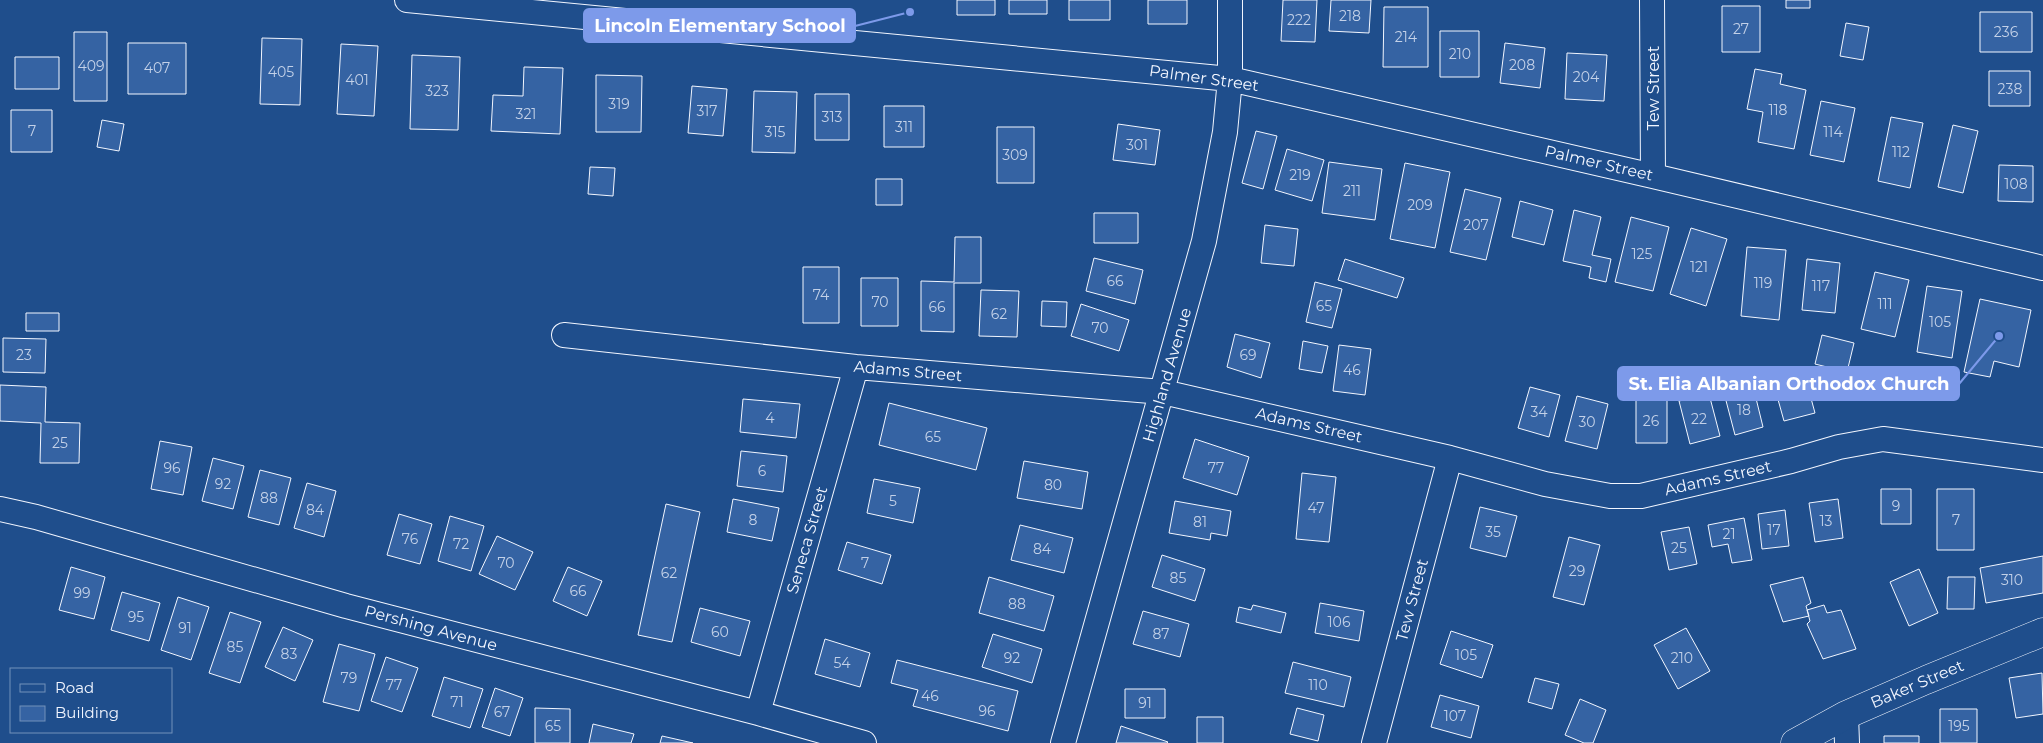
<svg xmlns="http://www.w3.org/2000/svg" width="2043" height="743" font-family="Montserrat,sans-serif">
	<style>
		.building { fill: #3563a3; stroke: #f2f6ff }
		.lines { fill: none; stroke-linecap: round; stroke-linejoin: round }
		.minor-casing { stroke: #f2f6ff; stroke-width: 26 }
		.tertiary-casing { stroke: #f2f6ff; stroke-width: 29 }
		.minor { stroke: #1f4e8c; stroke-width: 24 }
		.tertiary { stroke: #1f4e8c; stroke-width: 28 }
		.labels { text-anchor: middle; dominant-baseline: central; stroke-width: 4; stroke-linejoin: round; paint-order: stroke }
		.number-label { font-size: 14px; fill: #c3d1e8 }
		.street-label { font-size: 16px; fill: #f2f6ff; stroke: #1f4e8c }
		.leader { fill: none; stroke: #7d9aea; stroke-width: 2 }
		.callout-dot { fill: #7d9aea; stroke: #1f4e8c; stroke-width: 2 }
		.callout { fill: #7d9aea; stroke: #7d9aea; stroke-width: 2 }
		.callout-label { font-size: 18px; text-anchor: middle; font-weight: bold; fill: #fff }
	</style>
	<rect width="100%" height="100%" fill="#1f4e8c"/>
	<path class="building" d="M957,0H995V15H957Z
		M1009,0H1047V14H1009Z
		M1069,0H1110V20H1069Z
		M1148,0H1187V24H1148Z
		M1283,0H1317L1315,42L1281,41Z
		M1331,0H1371L1369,33L1329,31Z
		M1786,0H1810V8H1786Z
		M1722,6H1760V52H1722Z
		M1384,7H1428V67H1383Z
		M1980,12H2032V52H1980Z
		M1846,23L1869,27L1863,60L1840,56Z
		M1440,31H1479V77H1440Z
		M74,32H107V101H74Z
		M262,38L302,39L300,105L260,104Z
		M128,43H186V94H128Z
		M1505,43L1545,48L1540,88L1500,83Z
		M341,44L378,46L374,116L337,114Z
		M1567,53L1607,55L1604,101L1565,99Z
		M412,55L460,57L458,130L410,129Z
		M15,57H59V89H15Z
		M524,67L563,68L560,134L491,131L493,95L523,96Z
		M1755,69L1782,74L1780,84L1806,90L1794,149L1758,142L1763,112L1747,109Z
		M1989,71H2030V106H1989Z
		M596,75L642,76L641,132H596Z
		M692,86L727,89L723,136L688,133Z
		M754,91L797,92L795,153L752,152Z
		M815,94H849V140H815Z
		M1821,101L1855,108L1844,162L1810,155Z
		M884,106H924V147H884Z
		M11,110H52V152H11Z
		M1891,117L1923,123L1910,188L1878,181Z
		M102,120L124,124L119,151L97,147Z
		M1118,124L1160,130L1155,165L1113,160Z
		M1953,125L1978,131L1963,193L1938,187Z
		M997,127H1034V183H997Z
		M1256,131L1277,136L1263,189L1242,183Z
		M1287,149L1324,160L1312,201L1275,190Z
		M1329,162L1382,169L1375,220L1322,213Z
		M1405,163L1450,172L1435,248L1390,239Z
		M1999,165L2033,166V202L1998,201Z
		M590,167L615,168L613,196L588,194Z
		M876,179H902V205H876Z
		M1465,189L1501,198L1486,260L1450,252Z
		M1520,201L1553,210L1544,245L1512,237Z
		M1574,210L1601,217L1592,255L1611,259L1606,282L1589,278L1591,267L1563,261Z
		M1094,213H1138V243H1094Z
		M1631,217L1669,227L1653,291L1615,282Z
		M1265,225L1298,229L1294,266L1261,263Z
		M1691,228L1727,239L1706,306L1670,294Z
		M955,237H981V283H954V332L921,331V281L954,282Z
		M1747,247L1786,250L1779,320L1741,316Z
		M1094,258L1143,270L1135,304L1086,291Z
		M1345,259L1404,278L1397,298L1338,280Z
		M1807,259L1840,263L1835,313L1802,310Z
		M803,267H839V323H803Z
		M1875,272L1909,280L1895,337L1861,329Z
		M861,278H898V326H861Z
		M1315,282L1342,289L1332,328L1306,322Z
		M1927,286L1962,291L1952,358L1917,352Z
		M981,290L1019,291L1017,337L979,336Z
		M1980,299L2031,310L2019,367L1994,361L1990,377L1964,372Z
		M1042,301L1067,302L1066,327L1041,326Z
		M1081,304L1129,320L1119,351L1071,336Z
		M26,313H59V331H26Z
		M1235,334L1270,343L1261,378L1227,367Z
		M1822,335L1854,343L1847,372L1815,364Z
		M3,338L46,339L45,373L3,372Z
		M1303,341L1328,346L1322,373L1299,369Z
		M1339,345L1371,349L1365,395L1333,391Z
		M1803,369L1815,413L1784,421L1772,378Z
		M0,385L46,387L45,422L80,423L79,463H40L41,423L0,421Z
		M1753,386L1763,427L1735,435L1724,393Z
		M1530,387L1560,395L1549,437L1518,428Z
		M1709,394L1720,436L1690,444L1679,401Z
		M1577,396L1608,404L1597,449L1565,441Z
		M743,399L800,404L796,438L740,432Z
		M1636,399H1667V443H1636Z
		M889,403L987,428L976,470L879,445Z
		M1195,439L1249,457L1237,495L1183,478Z
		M160,441L192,447L183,495L151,489Z
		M741,451L787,456L783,492L737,486Z
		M213,458L244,466L233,509L202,501Z
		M1024,461L1088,472L1082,509L1017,498Z
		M260,470L291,478L279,525L248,517Z
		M1302,473L1336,477L1329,542L1296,539Z
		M874,479L920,488L913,523L867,513Z
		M307,483L336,491L324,537L294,528Z
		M1881,489H1911V524H1881Z
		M1937,489H1974V550H1937Z
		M733,499L779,508L772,541L727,532Z
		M1838,499L1843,538L1815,542L1809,503Z
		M1175,501L1231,511L1227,536L1211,533L1210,540L1169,533Z
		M666,504L700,512L672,642L638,635Z
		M1480,507L1517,516L1506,557L1470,548Z
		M1785,510L1789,546L1762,549L1758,514Z
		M399,514L432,524L420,564L387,555Z
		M450,516L484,526L471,571L438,561Z
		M1744,518L1752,560L1732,563L1728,544L1712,547L1708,525Z
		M1020,525L1073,538L1064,573L1011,560Z
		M1689,527L1697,564L1669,570L1661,532Z
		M497,536L533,552L515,590L479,574Z
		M1569,537L1600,545L1584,605L1553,597Z
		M847,542L891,555L882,584L838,570Z
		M1162,555L1205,569L1195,601L1152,587Z
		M2043,556V593L1986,603L1980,568Z
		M71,567L105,577L94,619L59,610Z
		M568,567L602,581L587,616L553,601Z
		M1919,569L1938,613L1909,626L1890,582Z
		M989,577L1054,596L1044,631L979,613Z
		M1803,577L1811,603L1806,606L1809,616L1783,622L1770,585Z
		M1948,577H1975L1974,609H1947Z
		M122,592L160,603L149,641L111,630Z
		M178,597L209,607L191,660L161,650Z
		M1320,603L1364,611L1359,641L1315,633Z
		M1253,605L1286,613L1281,633L1236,622L1239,607L1251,610Z
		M1824,605L1827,613L1841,610L1856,649L1823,659L1807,624L1810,621L1807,610Z
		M700,608L750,621L740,656L691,642Z
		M1143,611L1189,624L1180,657L1133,644Z
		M230,612L261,622L240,683L209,673Z
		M283,627L313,640L295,681L265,667Z
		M1686,628L1710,671L1678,689L1654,645Z
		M1451,631L1493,645L1482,678L1440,664Z
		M993,634L1042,649L1032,683L982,667Z
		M825,639L870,653L860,687L815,674Z
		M339,644L375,654L359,711L323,702Z
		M386,657L418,668L402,712L371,701Z
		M897,660L1018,691L1008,731L913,706L918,690L891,683Z
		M1293,662L1351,677L1344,707L1285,693Z
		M2042,673L2043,714L2016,718L2009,678Z
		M444,677L483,689L470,728L432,716Z
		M1535,678L1559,684L1552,709L1528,702Z
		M495,688L523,698L510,736L482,727Z
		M1125,689H1165V718H1125Z
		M1440,695L1479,706L1471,738L1431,727Z
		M1580,699L1606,710L1593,743H1584L1565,735Z
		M535,708L570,709V743H535Z
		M1297,708L1324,715L1318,741L1290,734Z
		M1940,709H1977V743H1940Z
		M1197,717H1223V743H1197Z
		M593,724L634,734L631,743H589Z
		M1121,726L1168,742L1167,743H1116Z
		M662,736L693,743H660Z
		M1884,736H1919V743H1884Z"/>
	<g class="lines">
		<g class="minor-casing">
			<path id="minor" d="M407,0L1230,79L1653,176L2043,268
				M1652,0L1653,176
				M564,335L856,367L1163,392L1450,458L1545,484L1610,496H1641L1791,461L1839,447L1883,439L2043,460
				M0,509L36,517L346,606L758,713L864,743
				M758,713L856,367
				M1846,715L1847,743
				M1063,743L1204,241L1225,132L1230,79V0
				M1374,743L1450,458"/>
		</g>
		<g class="tertiary-casing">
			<path id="tertiary" d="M1795,743L1846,715L1926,680L2043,632"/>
		</g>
		<use href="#minor" class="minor"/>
		<use href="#tertiary" class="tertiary"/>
	</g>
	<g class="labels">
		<g class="number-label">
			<text x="1350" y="16">218</text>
			<text x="1299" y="20">222</text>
			<text x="1741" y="29">27</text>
			<text x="2006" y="32">236</text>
			<text x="1406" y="37">214</text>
			<text x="1460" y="54">210</text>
			<text x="1522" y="65">208</text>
			<text x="91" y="66">409</text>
			<text x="157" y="68">407</text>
			<text x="281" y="72">405</text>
			<text x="1586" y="77">204</text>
			<text x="357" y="80">401</text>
			<text x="2010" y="89">238</text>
			<text x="437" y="91">323</text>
			<text x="619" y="104">319</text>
			<text x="1778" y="110">118</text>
			<text x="707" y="111">317</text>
			<text x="526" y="114">321</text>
			<text x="832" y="117">313</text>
			<text x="904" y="127">311</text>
			<text x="32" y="131">7</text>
			<text x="775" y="132">315</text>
			<text x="1833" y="132">114</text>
			<text x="1137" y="145">301</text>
			<text x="1901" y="152">112</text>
			<text x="1015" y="155">309</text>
			<text x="1300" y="175">219</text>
			<text x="2016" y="184">108</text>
			<text x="1352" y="191">211</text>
			<text x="1420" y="205">209</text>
			<text x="1476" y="225">207</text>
			<text x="1642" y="254">125</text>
			<text x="1699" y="267">121</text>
			<text x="1115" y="281">66</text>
			<text x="1763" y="283">119</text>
			<text x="1821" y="286">117</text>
			<text x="821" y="295">74</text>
			<text x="880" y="302">70</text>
			<text x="1885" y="304">111</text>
			<text x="1324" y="306">65</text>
			<text x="937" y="307">66</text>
			<text x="999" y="314">62</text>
			<text x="1940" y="322">105</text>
			<text x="1100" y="328">70</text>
			<text x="24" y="355">23</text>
			<text x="1248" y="355">69</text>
			<text x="1352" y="370">46</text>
			<text x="1744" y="410">18</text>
			<text x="1539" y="412">34</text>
			<text x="770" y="418">4</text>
			<text x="1699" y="419">22</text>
			<text x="1651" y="421">26</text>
			<text x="1587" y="422">30</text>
			<text x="933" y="437">65</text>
			<text x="60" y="443">25</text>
			<text x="172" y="468">96</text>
			<text x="1216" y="468">77</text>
			<text x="762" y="471">6</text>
			<text x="223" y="484">92</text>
			<text x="1053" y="485">80</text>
			<text x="269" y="498">88</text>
			<text x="893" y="501">5</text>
			<text x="1896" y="506">9</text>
			<text x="1316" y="508">47</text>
			<text x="315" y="510">84</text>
			<text x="753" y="520">8</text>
			<text x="1956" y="520">7</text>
			<text x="1826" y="521">13</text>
			<text x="1200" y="522">81</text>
			<text x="1774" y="530">17</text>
			<text x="1493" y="532">35</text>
			<text x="1729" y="534">21</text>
			<text x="410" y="539">76</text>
			<text x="461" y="544">72</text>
			<text x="1679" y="548">25</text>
			<text x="1042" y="549">84</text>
			<text x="506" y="563">70</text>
			<text x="865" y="563">7</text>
			<text x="1577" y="571">29</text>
			<text x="669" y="573">62</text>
			<text x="1178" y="578">85</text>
			<text x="2012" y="580">310</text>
			<text x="578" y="591">66</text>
			<text x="82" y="593">99</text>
			<text x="1017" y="604">88</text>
			<text x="136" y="617">95</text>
			<text x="1339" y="622">106</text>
			<text x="185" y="628">91</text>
			<text x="720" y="632">60</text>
			<text x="1161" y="634">87</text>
			<text x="235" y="647">85</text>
			<text x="289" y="654">83</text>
			<text x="1466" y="655">105</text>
			<text x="1012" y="658">92</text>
			<text x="1682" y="658">210</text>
			<text x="842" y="663">54</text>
			<text x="349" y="678">79</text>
			<text x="394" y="685">77</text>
			<text x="1318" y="685">110</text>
			<text x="930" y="696">46</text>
			<text x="457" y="702">71</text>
			<text x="1145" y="703">91</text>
			<text x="987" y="711">96</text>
			<text x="502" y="712">67</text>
			<text x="1455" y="716">107</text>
			<text x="553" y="726">65</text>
			<text x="1959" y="726">195</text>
		</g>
		<g class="street-label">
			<text transform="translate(1204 78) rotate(8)">Palmer Street</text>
			<text transform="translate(1653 88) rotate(-90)">Tew Street</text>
			<text transform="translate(1599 163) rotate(13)">Palmer Street</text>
			<text transform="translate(908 371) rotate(5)">Adams Street</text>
			<text transform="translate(1167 375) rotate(-74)">Highland Avenue</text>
			<text transform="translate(1309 425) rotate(13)">Adams Street</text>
			<text transform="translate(1718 478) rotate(-13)">Adams Street</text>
			<text transform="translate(807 540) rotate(-74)">Seneca Street</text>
			<text transform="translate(1412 600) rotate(-75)">Tew Street</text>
			<text transform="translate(431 628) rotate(15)">Pershing Avenue</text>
			<text transform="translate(1917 684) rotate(-23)">Baker Street</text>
		</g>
	</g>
	<path class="leader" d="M910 12L855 26M1999 336L1959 384"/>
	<g class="callout-dot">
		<circle cx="910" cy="12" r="5"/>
		<circle cx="1999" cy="336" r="5"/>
	</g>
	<g class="callout">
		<rect x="584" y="9" width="271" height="33" rx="5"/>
		<rect x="1618" y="367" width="341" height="33" rx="5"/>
	</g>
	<g class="callout-label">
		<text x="720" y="32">Lincoln Elementary School</text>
		<text x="1789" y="390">St. Elia Albanian Orthodox Church</text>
	</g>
	<rect x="10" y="668" width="162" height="65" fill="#1f4e8c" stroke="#7391ba"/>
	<rect x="20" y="684" width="25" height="8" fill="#1f4e8c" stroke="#7391ba"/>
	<text x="55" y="693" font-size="15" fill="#f2f6ff">Road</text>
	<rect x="20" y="706" width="25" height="15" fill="#3563a3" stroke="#7391ba"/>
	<text x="55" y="718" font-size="15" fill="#f2f6ff">Building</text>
</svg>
